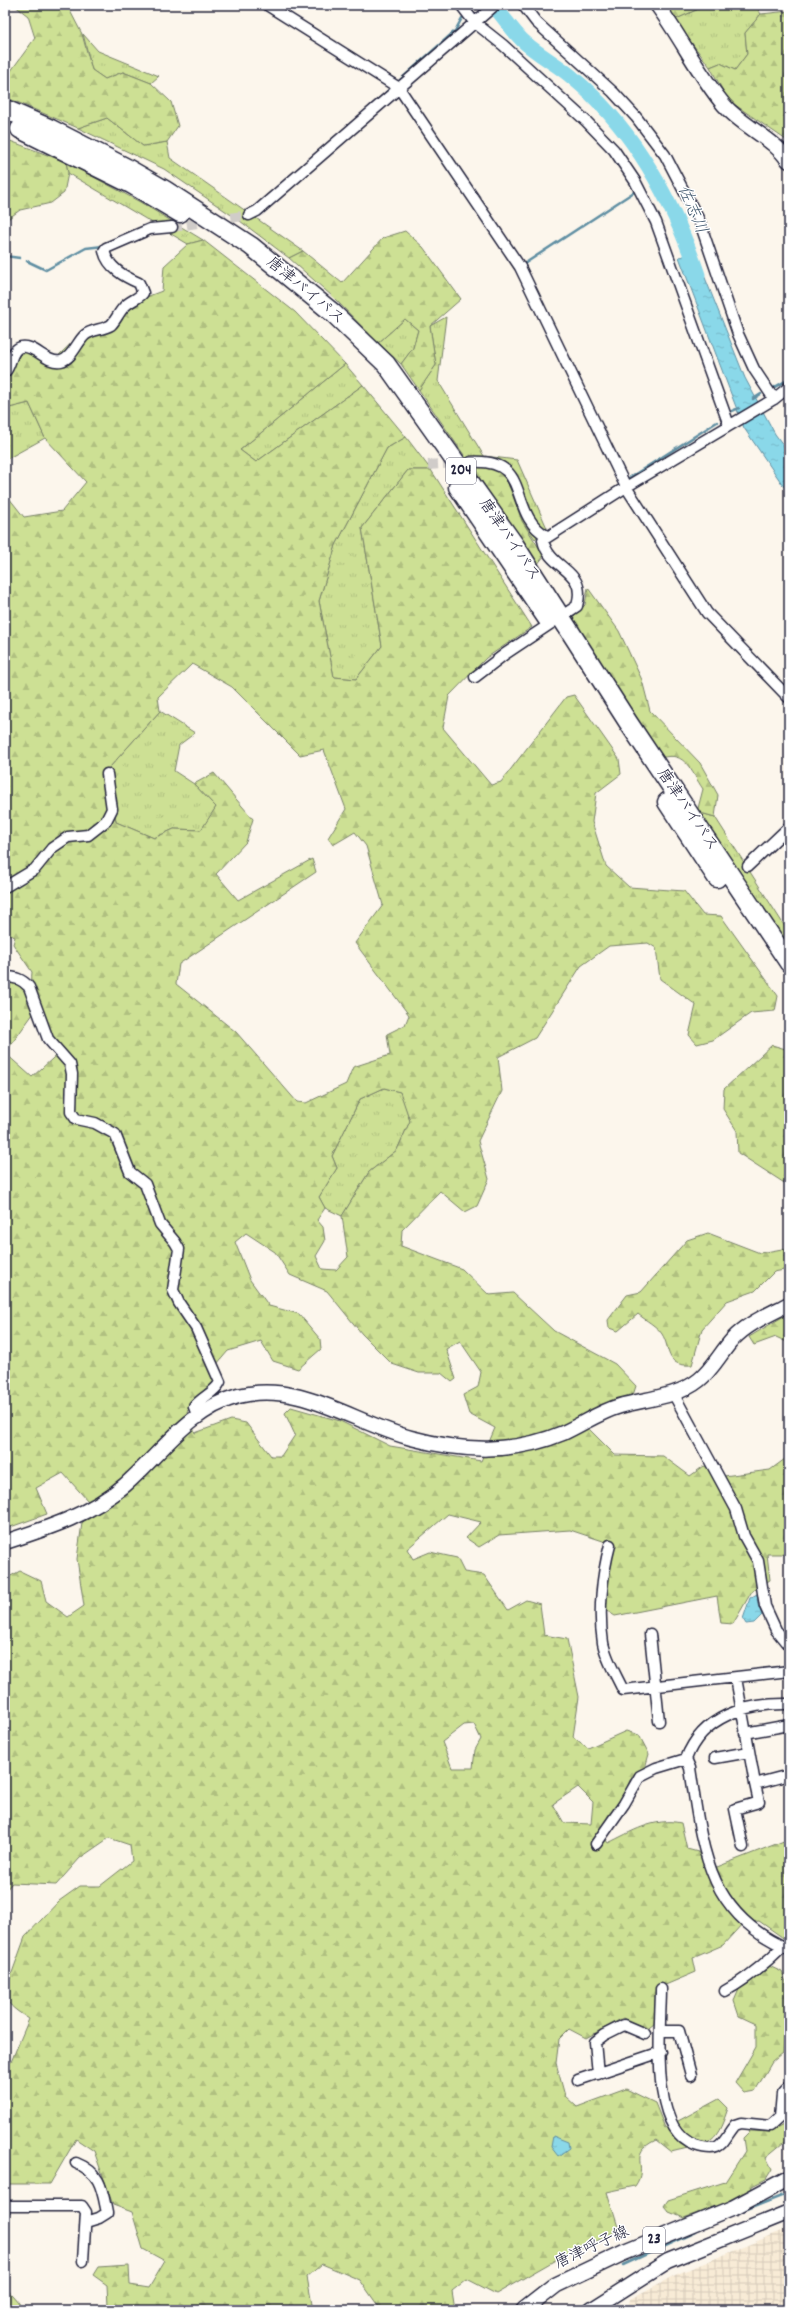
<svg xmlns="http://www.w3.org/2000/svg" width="794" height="2315" font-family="Dekko,'Klee One',sans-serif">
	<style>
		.industrial { fill: url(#industrial-grid) }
		.grass { fill: url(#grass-tufts); stroke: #788168 }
		.forest { fill: url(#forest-firs); stroke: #788168; fill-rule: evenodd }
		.water { fill: url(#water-ripples); stroke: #608fa3 }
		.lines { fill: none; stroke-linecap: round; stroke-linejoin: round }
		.stream { stroke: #608fa3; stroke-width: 2.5 }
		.river { stroke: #8ad8e9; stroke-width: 15 }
		.street-tunnel { stroke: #d0ccc9; stroke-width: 10; stroke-dasharray: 10 5; stroke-linecap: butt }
		.street-casing { stroke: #22223b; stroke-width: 13 }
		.secondary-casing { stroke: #22223b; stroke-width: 17 }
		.primary-casing { stroke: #22223b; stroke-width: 18 }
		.highway-casing { stroke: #22223b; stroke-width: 21 }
		.street { stroke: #fff; stroke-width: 10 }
		.secondary { stroke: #fff; stroke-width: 14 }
		.primary { stroke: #fff; stroke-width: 15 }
		.highway { stroke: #fff; stroke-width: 18 }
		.labels { text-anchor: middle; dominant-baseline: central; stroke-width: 3; stroke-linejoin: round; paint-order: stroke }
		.shield { fill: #fff; stroke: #646476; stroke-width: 1 }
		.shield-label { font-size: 15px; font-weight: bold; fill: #22223b }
		.street-label { font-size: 16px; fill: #22223b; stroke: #fff }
		.water-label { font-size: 17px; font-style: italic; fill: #41596f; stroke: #fff }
	</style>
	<defs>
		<pattern id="industrial-grid" width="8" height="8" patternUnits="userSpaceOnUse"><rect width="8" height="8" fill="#f8ebd6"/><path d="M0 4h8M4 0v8" fill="none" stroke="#d4c9b9"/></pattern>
		<pattern id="grass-tufts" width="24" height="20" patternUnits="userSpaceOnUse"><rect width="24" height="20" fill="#cde094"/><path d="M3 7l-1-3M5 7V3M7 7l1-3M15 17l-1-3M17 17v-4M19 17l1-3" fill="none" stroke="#b0c080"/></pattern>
		<pattern id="forest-firs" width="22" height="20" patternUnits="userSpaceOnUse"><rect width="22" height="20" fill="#cde094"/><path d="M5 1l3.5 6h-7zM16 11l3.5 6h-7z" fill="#b0c080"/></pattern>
		<pattern id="water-ripples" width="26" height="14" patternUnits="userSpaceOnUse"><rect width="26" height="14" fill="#8ad8e9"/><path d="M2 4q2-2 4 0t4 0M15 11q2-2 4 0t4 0" fill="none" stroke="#77b9c9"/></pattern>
	</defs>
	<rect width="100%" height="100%" fill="#fcf6ec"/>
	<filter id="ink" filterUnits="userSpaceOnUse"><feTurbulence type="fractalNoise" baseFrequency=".025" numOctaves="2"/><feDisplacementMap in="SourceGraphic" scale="8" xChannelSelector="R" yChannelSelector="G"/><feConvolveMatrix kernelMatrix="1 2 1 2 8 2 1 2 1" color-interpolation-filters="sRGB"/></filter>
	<g filter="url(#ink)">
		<path class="industrial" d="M789,2228V2310H628L630,2299L675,2275Z"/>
		<path class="grass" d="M707,5H755L761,14L745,33L747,54L735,70L720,63L710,67L674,20Z
			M83,34L98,51L159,76L151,83L123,72L105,79L92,70Z
			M107,118L143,146L167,142L170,158L303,251L289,258L240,221L164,169L78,128Z
			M66,162L140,202L203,240L188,244L68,173Z
			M446,317L438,381L484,456L517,460L547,528L535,539L522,521L506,477L493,467L473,468L419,390L436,365L430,326Z
			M405,319L418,330L413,348L401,364L378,343Z
			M345,364L363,385L256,462L240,450Z
			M29,403L45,438L5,460V409Z
			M406,437L431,470H408L362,528L382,646L356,679L334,677L319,601L336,545L387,448Z
			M160,711L195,733L179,745L174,771L194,784L216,807L202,830L174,829L154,838L116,822L109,768Z
			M697,812L715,817L789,933V952Z
			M384,1088L401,1092L410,1121L397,1150L369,1172L342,1216L325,1208L319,1197L337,1168L332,1156L360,1099Z"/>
		<path class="forest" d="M14,5H67L82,34L92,70L105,79L123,72L151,83L171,102L178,126L167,142L143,146L107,118L78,128L5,97V79L35,38L28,16Z
			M666,5H707L674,20Z
			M789,11V142L728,100L710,67L720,63L735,70L747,54L745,33L761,14Z
			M5,139L66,162L68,173L64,193L51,203L20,210L5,221Z
			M405,231L423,247L461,299L430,326L436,365L419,390L401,364L413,348L418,330L405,319L378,343L333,297L289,258L303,251L342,283L383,238Z
			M203,240L295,312L345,364L240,450L256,462L363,385L406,437L387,448L336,545L319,601L334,677L356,679L382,646L362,528L408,470H431L532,627L486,658L449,696L443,728L491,785L501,782L566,697L574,695L619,759L621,774L596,793L592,822L606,866L629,887L684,891L703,915L721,916L778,996L775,1011L751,1013L713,1040L697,1044L689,1035L696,1005L660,979L656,948L648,943L609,946L581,966L535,1038L498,1057L502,1091L478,1141L489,1179L477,1206L465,1212L440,1191L402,1230L401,1246L462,1269L489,1295L513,1293L554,1331L615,1364L636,1386L633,1395L587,1411L588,1428L615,1455L663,1456L690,1476L704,1466L724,1476L770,1470L789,1456V1558L786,1554H767L770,1580L752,1591L733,1624L721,1623L717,1596L615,1616L604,1609L609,1543L570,1530L499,1535L479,1547L466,1538L481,1522L448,1514L407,1549L413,1559L430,1552L457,1558L464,1572L484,1575L508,1610L526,1600L540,1604L544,1635L567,1639L579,1697L573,1737L588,1748L626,1731L639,1735L649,1754L645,1768L630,1780L622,1800L601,1833L608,1843C631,1832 654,1817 681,1823L687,1849L698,1852L705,1865L717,1867L789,1839V1942L759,1921L743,1923L723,1945L693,1958L696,1972L656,1989L654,2024L645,2031L623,2018L586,2038L569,2029L559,2039L556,2063L565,2096L577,2107L626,2089L655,2103L665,2128L719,2099L728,2108C715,2148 710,2142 671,2152L656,2140C626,2154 650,2166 635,2186L607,2192L618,2227L611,2235L566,2254L496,2294L467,2279L452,2291L455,2310H381L360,2280L322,2264L307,2277L313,2310H113L108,2305L107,2285L93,2275L98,2267L129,2265L130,2285L149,2288L165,2261L143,2249L132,2212L113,2205L94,2151L76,2139L50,2184H5V2065L11,2062L29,2019C19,2012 5,2005 5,1992L25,1937L59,1901L80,1886H100L132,1861L130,1845L109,1838L80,1858L56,1885L12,1883L5,1891V1579L20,1571L41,1581L46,1601L68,1617L84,1606L77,1559L82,1523L96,1510L63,1473L36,1488L47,1514L5,1529V962L12,974L21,978L33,1014L5,1053L32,1077L62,1050C48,1033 29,993 32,972L13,944L15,937L5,933V493L24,517L62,511L86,482L45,438L29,403L5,409V374L14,354L29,350L58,356L85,330L112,322L125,305L162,291L164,266L188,244ZM192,664L232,687L300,755L324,750L346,809L328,838L333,845L355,832L366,846L383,905L355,943L409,1015L405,1025L387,1034L390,1055L353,1067L346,1084L306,1103L297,1102L236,1032L176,984L179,964L316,872L312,859L238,900L216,874L246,842L253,819L214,773L194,784L216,807L201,830L174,829L154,838L116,822L109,768L160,711L158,697ZM384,1088L400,1092L410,1121L397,1150L369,1172L342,1216L348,1257L336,1270L322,1269L316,1256L325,1241L323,1227L317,1220L325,1208L319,1197L337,1168L332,1156L360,1099ZM246,1233L275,1252L290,1275L327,1291L362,1334L392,1364L419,1373H441L452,1382L456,1379L446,1349L460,1341L481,1372L478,1387L463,1395L469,1414L495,1428L481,1461L390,1446L340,1421L291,1407L285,1413L295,1435L281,1456H271L246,1423L231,1420L195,1433L187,1411L217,1389L211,1371L228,1351L261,1341L273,1361L298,1369L321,1349L320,1339L299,1314L269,1306L250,1280L235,1242ZM474,1724L481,1739L475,1750L473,1768H452L442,1742L464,1725ZM578,1787L593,1802L591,1824L564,1823L553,1804Z
			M493,467L506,477L522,521L544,556L537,565L473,468Z
			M588,588L619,631L642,680L650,711L700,763L718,795L715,817L697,812L703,789C691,772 686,750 661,758L571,619L585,605Z
			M772,1045L789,1050V1186L738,1153L737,1131L723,1109L724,1089Z
			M708,1233L760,1253L782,1249L789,1251V1269L774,1272L755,1291L727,1301L702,1329L692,1365C664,1367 671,1348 662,1334C657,1326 645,1320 638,1314L618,1331L609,1328L608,1320L627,1295L641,1292L687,1240Z
			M789,1313V1343L776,1337L754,1345L749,1337Z
			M769,1966L782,1972L788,1987L783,2053L772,2062L755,2091L744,2093L735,2083L756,2047V2024L739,2016L734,2001L740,1987Z
			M783,2125L789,2127V2138L766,2157L772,2169L766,2179L752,2186L750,2194L684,2218L669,2212L664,2206L668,2200L725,2182L745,2151L743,2138L750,2131L771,2132Z
			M5,2287L19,2303L20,2310H5Z"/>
		<path class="water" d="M696,255L745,378L775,434L789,453V494L744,428L679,257Z
			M757,1594L758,1605L762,1615L754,1623L746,1624L743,1619L750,1598Z
			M553,2136L568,2142L569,2148L558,2156L551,2147Z"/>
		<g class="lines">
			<path class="stream" d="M471,8L475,5
				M400,80L455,31L462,18
				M371,106L390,89
				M5,256L20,258
				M27,261L46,270L86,248L103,246
				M524,264L634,192
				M773,388L789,379
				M753,399L761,394
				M732,411L739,408
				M629,478L717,422
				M736,2214L789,2193
				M623,2265L695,2232"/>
			<path class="river" d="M493,5C503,16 512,30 522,40C538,55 557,64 573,78C633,128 673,201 698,275"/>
			<path class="street-tunnel" d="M172,227L249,215
				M428,465L459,463"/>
			<g class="street-casing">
				<path id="street" d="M267,5L399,88L520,267L626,487L707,613L789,698
					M461,5L474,22L503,45L586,121L614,150L635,181L656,222L729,425
					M523,5L536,22L613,92L636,117L665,155L699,220L738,334L754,369L774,399
					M249,215L257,211L495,5
					M5,372C12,365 10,350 21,347C35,344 46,364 61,361C72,359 77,342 85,335C92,329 103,330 111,325C116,320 119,312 124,307C129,301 138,299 143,293L139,283C125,277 108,268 104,251L106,248L150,229L172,227
					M471,462C534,458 506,513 547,536
					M475,677L505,654L577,606C588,568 549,571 543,540L626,487L774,399L789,387
					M748,866L789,827
					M5,887L35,869L52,848L68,837L88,835L106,821L112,809L107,774
					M5,977C15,977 22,979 29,987L48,1039L70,1064L72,1074L71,1112L76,1119L95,1123L115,1134L130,1172L145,1184L160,1224L175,1242L179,1249L173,1290L179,1303L196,1328L220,1382C215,1393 201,1397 194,1407L197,1415
					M673,1393L736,1509L744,1536L758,1561L765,1606L776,1630L789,1646
					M610,1545C602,1575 598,1612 603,1643C606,1659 616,1675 623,1690L789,1671
					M650,1634L659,1721
					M736,1678L755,1784
					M789,1704C746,1703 702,1716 686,1759L690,1768C702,1846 706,1914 789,1949
					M745,1733L789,1725
					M715,1758L749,1752
					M596,1844L624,1804L640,1776L656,1768L686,1759
					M743,1847L735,1809L759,1802L755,1784L789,1775
					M661,1989C661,2028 648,2129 695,2145C723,2154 721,2142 735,2125L741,2123L770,2126L780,2117L782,2094L789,2086
					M725,1991C747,1979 765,1964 783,1946
					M661,2031H679L691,2075
					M598,2074L595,2042L604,2035L624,2025L645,2034
					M578,2080L661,2052
					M76,2163C101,2173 102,2189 107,2213L99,2218L86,2222
					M5,2206H82L86,2212L83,2261"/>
			</g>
			<g class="secondary-casing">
				<path id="secondary" d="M657,5C681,37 698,74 724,105C743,127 772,137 789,161
					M5,1542C48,1528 90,1515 125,1485C162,1453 188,1410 238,1396C300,1380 353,1423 411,1438C463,1452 513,1454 563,1433C583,1424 599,1412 620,1406C645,1399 678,1397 699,1380C713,1369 721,1352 733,1339C748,1323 770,1314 789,1304
					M591,2310L668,2261L789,2212"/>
			</g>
			<g class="primary-casing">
				<path id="primary" d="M524,2310L556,2285L623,2253L733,2208L789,2178"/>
			</g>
			<g class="highway-casing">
				<path id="highway" d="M5,109L51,129L127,168L165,190L251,246L333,313L386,364L514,544L628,722L789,963
					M20,129L131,184L180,213
					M458,487L548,620
					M667,802L717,878"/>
			</g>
			<use href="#street" class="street"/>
			<use href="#secondary" class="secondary"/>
			<use href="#primary" class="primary"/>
			<use href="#highway" class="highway"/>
		</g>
	</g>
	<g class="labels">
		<g class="shield">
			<rect x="446" y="458" width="30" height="26" rx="3"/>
			<rect x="643" y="2227" width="22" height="26" rx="3"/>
		</g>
		<g class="shield-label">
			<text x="461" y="471">204</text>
			<text x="654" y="2240">23</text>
		</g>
		<g class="street-label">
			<text transform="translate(305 291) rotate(40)">唐津バイパス</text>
			<text transform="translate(509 540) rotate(56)">唐津バイパス</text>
			<text transform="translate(687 810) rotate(56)">唐津バイパス</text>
			<text transform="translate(592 2248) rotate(-25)">唐津呼子線</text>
		</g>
		<g class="water-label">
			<text transform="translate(691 210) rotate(67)">佐志川</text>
		</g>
	</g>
	<rect width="794" height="2315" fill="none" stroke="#fff" stroke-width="20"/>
	<rect x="10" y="10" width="774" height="2295" fill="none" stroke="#22223b" stroke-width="1.5" filter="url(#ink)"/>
</svg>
